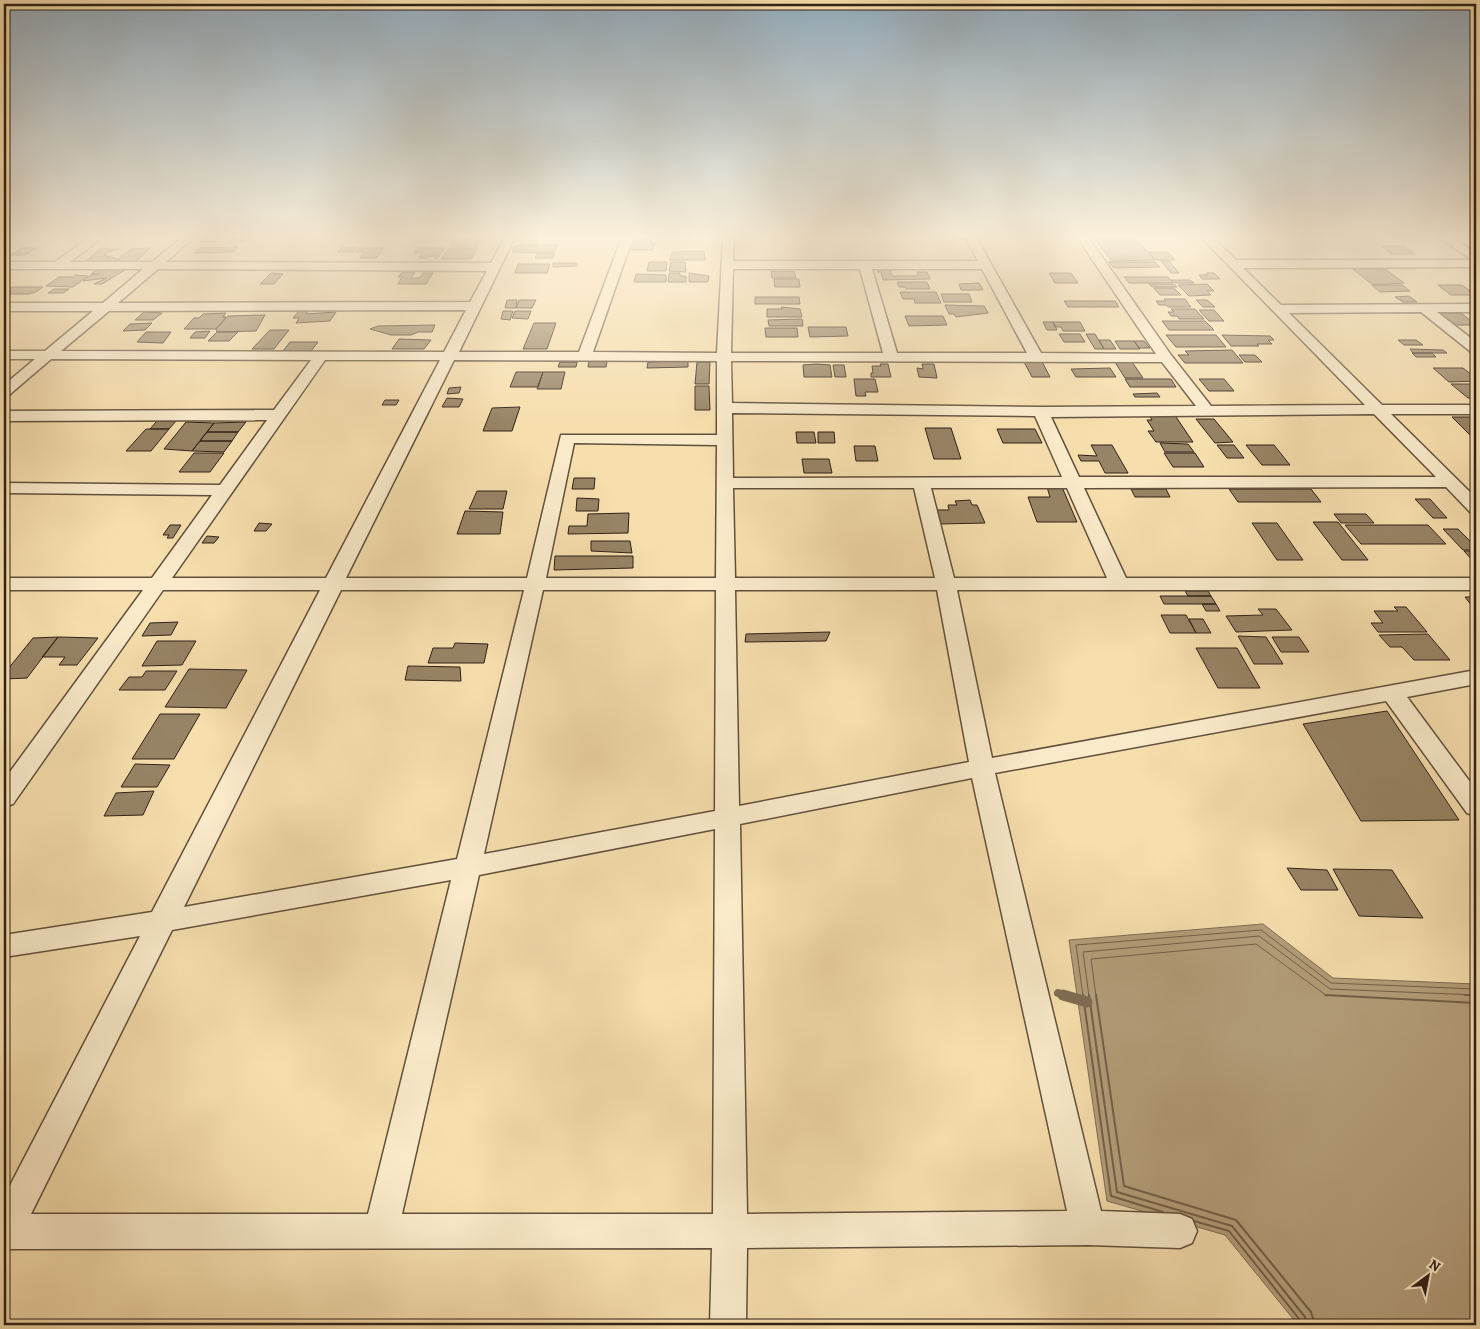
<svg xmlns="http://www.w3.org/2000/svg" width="1480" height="1329" font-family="Alegreya,serif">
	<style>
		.water { fill: #b39e7a; stroke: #7f6c53 }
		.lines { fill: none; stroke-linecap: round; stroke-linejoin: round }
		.shore-far1 { stroke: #726049; stroke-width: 1 }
		.shore { stroke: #726049; stroke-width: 2 }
		.stream-far1 { stroke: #7f6c53; stroke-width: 8 }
		.stream { stroke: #7f6c53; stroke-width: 11 }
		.building { fill: #978365; stroke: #302118 }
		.minor-casing { stroke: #62503d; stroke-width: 3 }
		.minor { fill: #f9eaca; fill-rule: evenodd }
	</style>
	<rect width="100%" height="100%" fill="#f6dead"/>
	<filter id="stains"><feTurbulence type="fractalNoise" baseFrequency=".004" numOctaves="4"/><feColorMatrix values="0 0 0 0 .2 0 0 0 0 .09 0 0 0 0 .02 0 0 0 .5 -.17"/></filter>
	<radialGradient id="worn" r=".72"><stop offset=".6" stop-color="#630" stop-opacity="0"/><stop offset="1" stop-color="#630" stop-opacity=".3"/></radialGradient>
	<path class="water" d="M1263,924L1333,978L1476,984V1325H1298L1225,1235L1107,1201L1069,940Z"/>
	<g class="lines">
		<path class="shore-far1" d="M1083,996L1076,945L1261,930L1331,983L1476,989
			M1089,996L1083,952L1259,936L1330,989L1476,995
			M1096,996L1091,959L1256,944L1327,996"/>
		<path class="shore" d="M1083,995L1111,1196L1163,1212
			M1089,995L1117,1192L1232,1226L1305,1317L1308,1325
			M1096,995L1124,1186L1236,1220L1311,1312L1315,1325
			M1325,995L1476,1003
			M1465,995H1476
			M1194,1221L1229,1231L1300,1320L1301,1325"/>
		<path class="stream-far1" d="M1058,993L1067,996"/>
		<path class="stream" d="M1063,995L1087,1002"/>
	</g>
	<path class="building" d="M206,237H221L216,242H200Z
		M234,237H249L244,242H229Z
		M1093,237H1134L1155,260L1112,261Z
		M640,238H652L651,243H655L653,250H629L631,241H639Z
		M453,240H481L477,246H450Z
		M525,245H558L554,253L512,252L515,246Z
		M1381,246H1404L1415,254H1392Z
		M238,247L233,252L194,253L199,248Z
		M22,248H36L25,255H11Z
		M150,248L134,263H114L131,249Z
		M341,248H357L354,252H338Z
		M360,248H384L376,258H360L365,252H356Z
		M418,248H444L438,258H434L436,256H429L427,258H419L423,252L415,253Z
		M450,248H477L471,259H441Z
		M100,249H119L108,252L104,255L117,259L112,262H85Z
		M704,251L705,260H670L672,252Z
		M1148,252H1168L1175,260H1155Z
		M537,254H555L553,258H535Z
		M1161,261H1169L1179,273H1171Z
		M649,262H667L666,271H647Z
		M671,262H685L686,272L669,271Z
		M1109,262H1155L1160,267L1114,268Z
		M553,263H577V266L553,267Z
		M518,264H550L547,273H515Z
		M98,269L125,270L102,284H94L107,278L83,281L91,275L100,274H91Z
		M877,269H890L892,276H918L917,272H927L930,279L883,280L881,272H878Z
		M1353,269H1385L1404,283L1373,285Z
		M771,271H794L796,278H772Z
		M402,272H415L411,278H420L423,273H433L426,284H398L402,277H398Z
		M271,273L283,274L274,284H260Z
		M669,273H680V276H686V282H668Z
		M689,273L709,276L708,282H689Z
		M1049,273H1071L1078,283H1055Z
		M1206,273H1214L1220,279H1202L1199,275H1208Z
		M636,274L666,275V282H634Z
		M75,275L88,276L73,287L46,286L59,277H73Z
		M1124,277H1168L1173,283H1129Z
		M774,279H799L800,287H775Z
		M1171,280H1190L1194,283H1175Z
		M897,282H927L930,289H906L905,287H899Z
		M979,283L983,290H961L959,284Z
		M1149,284H1174L1177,287H1152Z
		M1207,284L1214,291H1207L1211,295L1189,296L1178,285Z
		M1372,285H1402L1410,291L1380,292Z
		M1438,285H1462L1476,295H1451Z
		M12,287H43L36,292L29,294H4Z
		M1154,288H1174L1181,295H1160Z
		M54,289H69L63,293H48Z
		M900,292H936L941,303H915L914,299H903Z
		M941,294H969L972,302H944Z
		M1409,296L1417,302H1403L1395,297Z
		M755,297H799L800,304H755Z
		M1164,299H1185L1191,307H1168L1166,305H1159L1156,301H1166Z
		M507,300H517L516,308H505Z
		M519,300H536L532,308H516Z
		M1196,300H1207L1215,307H1203Z
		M1064,301H1115L1119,307H1068Z
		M945,305L984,306L988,313L956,317L954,314H949Z
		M781,307L800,309L802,317H767V309H782Z
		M1171,309H1195L1204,319H1179L1177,316H1171L1168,312H1174Z
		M1199,310H1214L1224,321H1209Z
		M299,311H308L306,314L336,312L330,321L296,323L299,318H293Z
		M503,311H513L510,320L501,319Z
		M515,311H531L528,319L512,318Z
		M144,312L162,313L153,320H135Z
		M226,313L223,317H226L216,329H184L194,318H199L203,314Z
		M1439,313H1461L1476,325H1454Z
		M265,315L256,331L217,332L216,329L228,316Z
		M905,316H943L947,325L909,326Z
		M802,319L803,326H769L768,320Z
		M1162,321H1205L1214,330H1169Z
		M1043,322H1053L1057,330H1047Z
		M1053,322H1080L1085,331H1063L1061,327H1055Z
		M152,323L145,330L123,331L130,324Z
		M534,323H556L547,349H523Z
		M435,325L432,332H418L411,335H391L370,329L378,326Z
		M808,327H846L848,336L810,337Z
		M765,328H797L798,337H766Z
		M270,330H289L274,349H252Z
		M210,331L205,338H190L195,332Z
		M146,332H171L163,343L137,342Z
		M217,332H238L229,341H208Z
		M1059,334H1080L1085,342H1064Z
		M1086,334H1095L1104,349H1095Z
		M1166,335H1216L1226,347H1176Z
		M1222,335L1270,336L1274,340H1268L1272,344H1257L1259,346H1231Z
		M399,339L431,340L424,349H392Z
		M1099,340H1110L1116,349H1104Z
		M1398,340H1416L1423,345H1404Z
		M1115,341H1134L1140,349H1120Z
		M1134,341H1144L1150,348H1139Z
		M290,342H318L311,351H283Z
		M1410,349L1443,350L1447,353H1413Z
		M1232,350L1243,363H1185L1178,355H1189L1185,351Z
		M1412,353H1432L1436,357H1416Z
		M1239,355H1255L1262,362H1245Z
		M1113,359H1130L1143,378H1125Z
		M1023,360H1041L1050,377H1032Z
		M589,361H607L606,367H588Z
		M688,361V367L647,368L648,362Z
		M560,362H577L576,367H558Z
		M697,362H710L709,384H695Z
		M816,364L830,365L832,377H804L803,365Z
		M880,364H888L891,377H871V373H873L872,366H881Z
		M922,364H934L937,378L919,377L917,368L923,369Z
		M833,365H844L846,377H835Z
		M1110,368L1116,377H1076L1071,369Z
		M1433,368H1463L1476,378V381L1449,382Z
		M516,372H543L538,387H510Z
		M543,372H565L561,389H537Z
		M854,379H875L878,392H865L866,396H856Z
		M1125,379H1171L1176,387H1130Z
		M1199,379H1224L1234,391H1209Z
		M1451,384H1476V398H1468Z
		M695,386H709L710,410H695Z
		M461,387L459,393L447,394L449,388Z
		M1157,393L1160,397H1135L1133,394Z
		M447,398L463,399L459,407H442Z
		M385,400H399L396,405H382Z
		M520,407L512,431H483L492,408Z
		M1149,414H1174L1193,442H1156L1148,431H1154L1147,420H1152Z
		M1452,417H1476V437H1472Z
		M1196,419H1214L1233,442L1215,443Z
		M157,421H176L169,429H150Z
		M186,422L214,423L192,451L164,449Z
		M246,422L238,432H207L214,423Z
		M925,428H951L961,459H934Z
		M146,429H169L151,451H126Z
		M997,429H1035L1042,443H1003Z
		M207,432H238L232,441H200Z
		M796,432H814L816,443H797Z
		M818,432H834L835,443H818Z
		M200,441H232L224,452L192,451Z
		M1160,443L1188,444L1194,452H1165Z
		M1091,445H1112L1128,473H1105L1099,461H1081L1078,455L1097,456Z
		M1217,445H1234L1244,458H1227Z
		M1246,445H1274L1290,465H1262Z
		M854,446H875L878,461H856Z
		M194,453H224L210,472H179Z
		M1164,453H1195L1204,467H1173Z
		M802,459H829L832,473H804Z
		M574,478H595L594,489H572Z
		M1047,487H1062L1077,522H1037L1028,497H1050Z
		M1131,489H1166L1170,497H1135Z
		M1229,489H1311L1321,502H1238Z
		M477,491H507L503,509H469Z
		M577,498L599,499L598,511H576Z
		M1415,499H1430L1447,518H1433Z
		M970,500L972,505H977L985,523L940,524L936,510H949L948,505H957L955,501Z
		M465,511L503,512L500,534H457Z
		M629,513L628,533L568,534L569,526H587L588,514Z
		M1334,514H1366L1374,523H1341Z
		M1313,522H1338L1368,560H1342Z
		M259,523L272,524L266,531H254Z
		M1252,523H1277L1303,560H1277Z
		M170,525H181L173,538H167L169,535H163Z
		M1345,525H1428L1446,544H1361Z
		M1443,529H1458L1476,547V550H1463Z
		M207,536L219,537L214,543H202Z
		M591,541H630L632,553L591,551Z
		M1464,551H1476V562H1474Z
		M555,556H633V568L554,570Z
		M1185,591H1208L1211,596H1188Z
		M1160,596H1211L1216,604H1164Z
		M1465,597H1476V611Z
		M1202,604H1216L1220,611H1206Z
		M1394,607H1406L1427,632H1378L1371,623H1383L1374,611H1398Z
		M1258,609H1276L1292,630L1236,632L1226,616L1263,615Z
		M1161,615H1186L1196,633H1170Z
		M1189,619H1203L1211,633H1196Z
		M178,622L171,635L142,636L150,623Z
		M830,632L826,641L745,642L746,634Z
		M1428,634L1450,660H1414L1402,647H1390L1379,635Z
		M1238,636L1266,637L1283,664H1254Z
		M58,637L27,678L4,679V674L33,638Z
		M58,637L98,638L77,665H59L65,657H42Z
		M1272,637H1299L1309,652H1281Z
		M157,641H196L182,665L142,666Z
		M455,643L488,644L484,663H428L433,648H453Z
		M1196,648H1237L1260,688H1218Z
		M408,666L460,667L461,681L405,680Z
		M189,669L247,670L226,708L165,707Z
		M146,671H177L165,690H119L129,677H142Z
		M1387,711L1459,820L1361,821L1303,724Z
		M160,714H200L174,759H132Z
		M135,764L170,765L157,787H121Z
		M154,791L143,815L104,816L116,793Z
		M1287,868L1327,870L1338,890H1301Z
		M1333,869L1392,870L1423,918L1359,916Z"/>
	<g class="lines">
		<g class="minor-casing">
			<path id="minor" d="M90,237H103L70,262H152L183,237H194L166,262L491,263L505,237H515L459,352H579L622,237H633L593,352L717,353L723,237H734L733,261H978L965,237H976L1041,353L1156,354L1077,237H1088L1171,355L1211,406L1365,405L1201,237H1212L1236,260H1472L1438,237H1451L1476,253V267L1243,268L1281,305L1476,304V312H1437L1476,342V353L1471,352L1421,312L1289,313L1382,405H1476V414H1391L1476,498V513L1470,512L1446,487L1084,488L1126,578H1476V590H957L992,758L1476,670V684L1407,697L1476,790V816L1467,813L1386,701L995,773L1101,1211L1180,1214L1192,1219L1197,1231L1192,1243L1180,1248L1088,1245L747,1248L746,1325H710L712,1248L4,1249V1197L140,936L4,957V935L152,912L320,590H163L13,804L4,807V780L143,590H4V578H152L212,495L4,493V483L220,485L267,420L4,421V411L274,410L311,360L51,359L9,395L4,396V385L35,359H4V351H45L93,311H4V303H103L143,269H4V262H55ZM158,269L487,271L470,302L118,303ZM733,269H860L883,353H731ZM872,269H982L1027,353H897ZM466,310L444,352L61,351L109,311ZM325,360H440L326,578H172ZM454,360L717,361V435H561L527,578H346ZM731,361L1162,362L1196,406L1041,407L732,403ZM732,413L1035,416L1062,477L733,478ZM1374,414L1436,477H1079L1051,417ZM574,443L717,445L716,578H546ZM733,488H914L935,578H735ZM931,488H1067L1107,578H954ZM341,590H524L457,859L184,907ZM543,590H716L715,811L484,854ZM735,590H937L969,762L739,806ZM972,778L1067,1211L747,1214L740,824ZM715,829L713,1214H402L479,875ZM451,880L368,1214H31L172,930Z"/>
		</g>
		<use href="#minor" class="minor"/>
	</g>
	<linearGradient id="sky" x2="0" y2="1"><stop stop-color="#93abbc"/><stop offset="0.56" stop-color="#fbf0da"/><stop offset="1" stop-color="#fbf0da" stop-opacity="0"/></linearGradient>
	<rect width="1480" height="423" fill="url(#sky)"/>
	<rect width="1480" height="1329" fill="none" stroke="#f6dead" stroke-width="20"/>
	<rect x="5" y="5" width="1470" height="1319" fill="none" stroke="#302118" stroke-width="2.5"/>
	<rect x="10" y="10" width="1460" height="1309" fill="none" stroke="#302118"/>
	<g transform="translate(1428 1276) rotate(32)" stroke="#f9eaca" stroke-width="4" paint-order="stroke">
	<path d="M0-4L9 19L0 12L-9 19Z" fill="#302118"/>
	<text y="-8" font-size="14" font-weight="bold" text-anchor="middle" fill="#302118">N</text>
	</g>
	<rect width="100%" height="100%" filter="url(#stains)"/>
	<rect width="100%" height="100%" fill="url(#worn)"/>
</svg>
